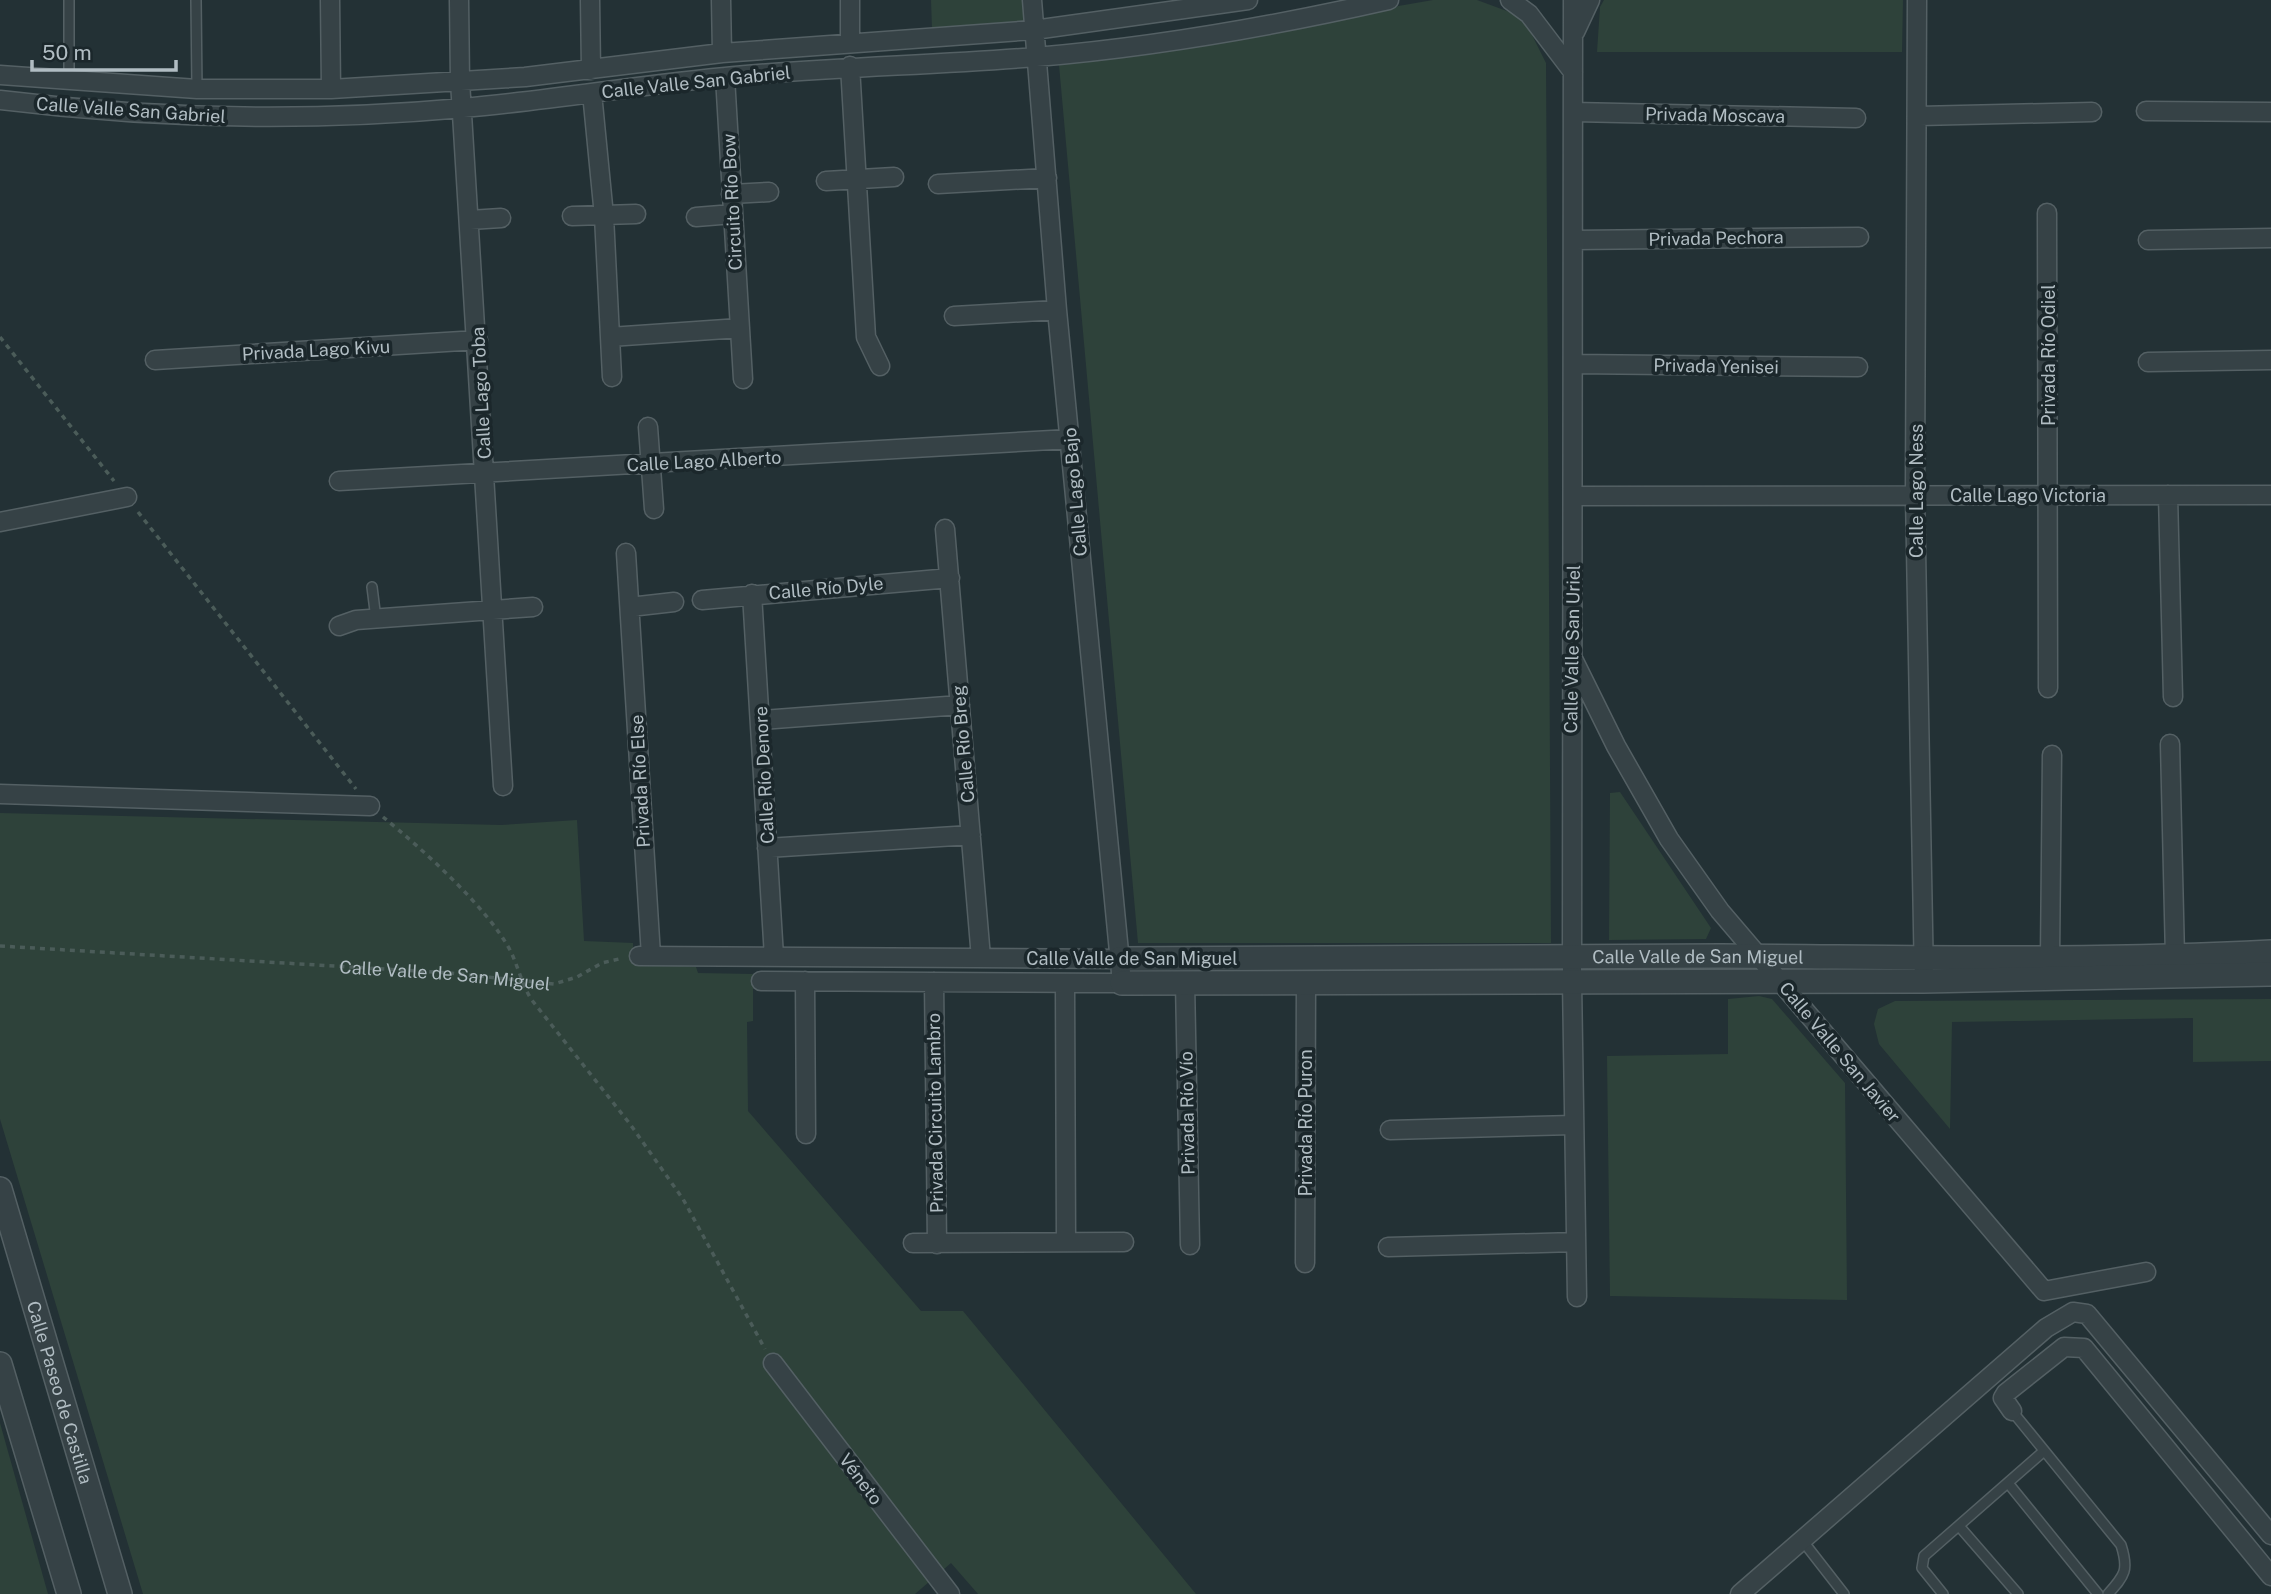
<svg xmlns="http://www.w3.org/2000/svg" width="2271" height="1594" font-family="'Public Sans',sans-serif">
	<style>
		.green { fill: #2e423a }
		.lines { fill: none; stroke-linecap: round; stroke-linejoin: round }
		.service-casing { stroke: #546064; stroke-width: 12 }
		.minor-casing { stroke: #546064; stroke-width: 21 }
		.tertiary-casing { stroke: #546064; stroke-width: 26 }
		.path { stroke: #4b5c59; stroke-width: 3.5; stroke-dasharray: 5 5; stroke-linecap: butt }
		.service { stroke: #364246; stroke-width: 9 }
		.minor { stroke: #364246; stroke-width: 18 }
		.tertiary { stroke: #364246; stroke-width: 23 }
		.labels { text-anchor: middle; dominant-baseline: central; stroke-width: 7; stroke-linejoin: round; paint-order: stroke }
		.street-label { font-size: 18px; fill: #b1bdc3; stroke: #1b272b }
	</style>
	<rect width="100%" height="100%" fill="#233135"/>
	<path class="green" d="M931,0H1023L1025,22L932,29Z
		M1433,0H1477L1523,17L1546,63L1551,943H1138L1059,65Z
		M1604,0H1903L1902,52H1597L1600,7Z
		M1620,792L1711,928L1706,939L1609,940L1610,793Z
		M0,813L501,825L577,820L584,941L633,943L634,963L696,967L698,973L753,974V1021L747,1022L748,1111L921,1311H963L1196,1594H978L951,1563L915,1594H143L0,1119Z
		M1759,996L1772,999L1845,1083L1847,1300L1610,1296L1607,1056L1728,1054V999Z
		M2271,999V1061L2193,1062V1018L1952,1022L1950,1129L1879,1044L1874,1024L1878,1009L1895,1001Z
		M0,1423L48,1594H0Z"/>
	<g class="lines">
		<g class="service-casing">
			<path id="service" d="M69,0V81
				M196,0L197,89
				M372,587L376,619
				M2012,1411L2121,1545C2129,1570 2125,1575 2108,1594
				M2008,1483L2098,1594
				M1959,1526L2018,1594
				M1802,1540L1844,1594
				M1943,1594L1922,1568L1924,1556L2044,1451"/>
		</g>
		<g class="minor-casing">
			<path id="minor" d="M330,0L331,89
				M459,0L460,81L503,786
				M590,0L591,70
				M721,0L722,53
				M850,0V42
				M1510,0L1529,14L1573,72
				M1573,0L1572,981L1577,1297
				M1917,0L1915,495L1924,981
				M1575,32L1590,0
				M850,66L866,337L880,366
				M0,75L197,89H331L525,77L722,53L1034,30L1248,0
				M725,77L743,379
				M592,93L604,216L612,377
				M0,100C153,119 309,122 463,108C554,100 644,84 735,76C835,67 936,65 1036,57C1155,47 1274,26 1389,0
				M2146,111L2271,112
				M1574,112L1856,118
				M1919,116L2092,112
				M826,181L894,177
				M938,184L1047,178
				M731,194L769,192
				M2047,213L2048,688
				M572,216L636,214
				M696,217L733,214
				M470,220L501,218
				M1574,240L1859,237
				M2148,240L2271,238
				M954,316L1057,310
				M610,337L740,328
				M155,360L478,340
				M2148,362L2271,360
				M1574,364L1858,367
				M648,427L654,509
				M339,481L1070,439
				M2168,495L2173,697
				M1574,496L2271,495
				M0,522L127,497
				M945,529L981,958
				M626,553L651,956
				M752,594L774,957
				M702,600L950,578
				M630,607L674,602
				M339,626L356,620L533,607
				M1573,659L1616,746L1669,839L1720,911L2044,1291L2146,1272
				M761,720L960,705
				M2170,744L2175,957
				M0,794L370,806
				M767,848L971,835
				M639,956L1119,959
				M2050,958L2052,755
				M761,981L1122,983L1057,310L1032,0
				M805,981L806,1134
				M1185,981L1190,1245
				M934,982L937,1244
				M1065,983L1066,1242
				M1390,1130L1573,1125
				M913,1243L1124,1242
				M1388,1247L1576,1242
				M1305,1263L1306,983
				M773,1363L950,1594
				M2012,1411L2003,1398L2006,1393L2064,1347L2084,1348L2271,1576
				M1740,1594L2046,1328L2073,1312L2087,1314L2271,1535"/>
		</g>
		<g class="tertiary-casing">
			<g id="tertiary">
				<path id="s2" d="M1119,959C1319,958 1520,956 1721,956C1904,957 2088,962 2271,952"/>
				<path d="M1122,983L1924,981L2271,974"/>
				<path id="s3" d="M0,1189L120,1594"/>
				<path d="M0,1364L69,1594"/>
			</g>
		</g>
		<g class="path">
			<path d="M0,337L114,481"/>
			<path d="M138,512L356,789"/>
			<path d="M383,817C421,848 487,907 510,950C518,966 521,982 531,999L630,1124L683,1199L765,1349"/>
			<path id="s1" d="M0,946L450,973L554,984L577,977L602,963L623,958"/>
		</g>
		<use href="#service" class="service"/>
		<use href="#minor" class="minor"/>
		<use href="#tertiary" class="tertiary"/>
	</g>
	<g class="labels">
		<g class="street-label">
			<text transform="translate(696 82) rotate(-6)">Calle Valle San Gabriel</text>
			<text transform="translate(131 110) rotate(4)">Calle Valle San Gabriel</text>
			<text transform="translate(1715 115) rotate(1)">Privada Moscava</text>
			<text transform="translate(732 202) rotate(-93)">Circuito Río Bow</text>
			<text transform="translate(1716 238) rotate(-1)">Privada Pechora</text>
			<text transform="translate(316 350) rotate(-3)">Privada Lago Kivu</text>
			<text transform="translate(2048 355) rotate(-90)">Privada Río Odiel</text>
			<text transform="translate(1716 366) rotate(1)">Privada Yenisei</text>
			<text transform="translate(481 393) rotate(-93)">Calle Lago Toba</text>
			<text transform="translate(704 461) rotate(-3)">Calle Lago Alberto</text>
			<text transform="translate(1916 491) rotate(-90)">Calle Lago Ness</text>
			<text transform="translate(1075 492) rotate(-95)">Calle Lago Bajo</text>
			<text x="2028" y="495">Calle Lago Victoria</text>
			<text transform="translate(826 588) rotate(-5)">Calle Río Dyle</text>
			<text transform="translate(1572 649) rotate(-89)">Calle Valle San Uriel</text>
			<text transform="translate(963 744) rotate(-95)">Calle Río Breg</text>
			<text transform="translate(764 775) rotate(-93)">Calle Río Denore</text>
			<text transform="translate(640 781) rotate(-93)">Privada Río Else</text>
			<text stroke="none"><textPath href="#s2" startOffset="579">Calle Valle de San Miguel</textPath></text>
			<text x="1132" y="958">Calle Valle de San Miguel</text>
			<text stroke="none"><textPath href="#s1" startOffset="446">Calle Valle de San Miguel</textPath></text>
			<text transform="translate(1840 1052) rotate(50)">Calle Valle San Javier</text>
			<text transform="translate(935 1113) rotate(-91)">Privada Circuito Lambro</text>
			<text transform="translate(1187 1113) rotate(-91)">Privada Río Vío</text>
			<text transform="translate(1305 1123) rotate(-90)">Privada Río Puron</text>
			<text stroke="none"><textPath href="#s3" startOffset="212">Calle Paseo de Castilla</textPath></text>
			<text transform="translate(861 1479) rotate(53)">Véneto</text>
		</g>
	</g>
	<path d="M32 60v10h144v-10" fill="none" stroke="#b1bdc3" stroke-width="3.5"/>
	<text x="42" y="60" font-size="21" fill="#b1bdc3" stroke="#1b272b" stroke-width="5" paint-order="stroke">50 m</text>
</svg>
